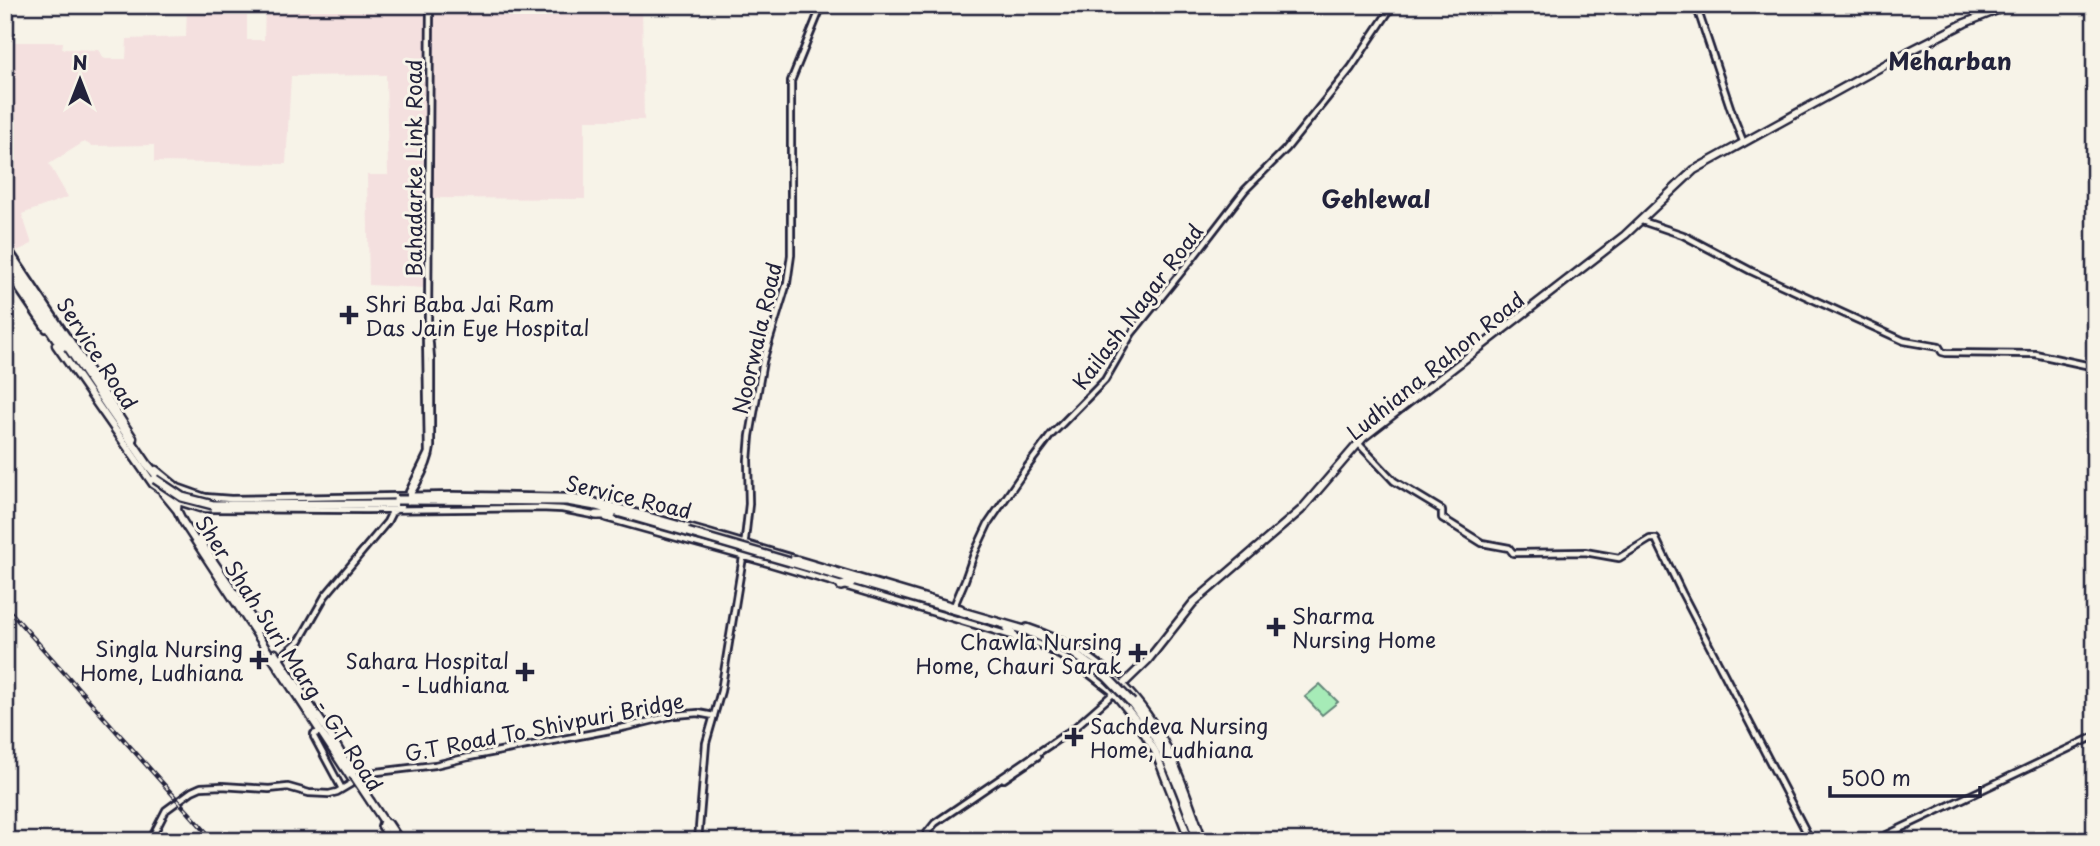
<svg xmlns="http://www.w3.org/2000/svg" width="2100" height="846" font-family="'Playpen Sans',sans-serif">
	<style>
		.built { fill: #f4e0df }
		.green { fill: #a6ebb7; stroke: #648679; stroke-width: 2 }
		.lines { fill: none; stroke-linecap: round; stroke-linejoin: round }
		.tertiary-casing { stroke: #22223b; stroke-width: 10 }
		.primary-casing { stroke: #22223b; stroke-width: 11 }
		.trunk-casing { stroke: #22223b; stroke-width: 12 }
		.tertiary { stroke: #f7f3e8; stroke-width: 4.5 }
		.primary { stroke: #f7f3e8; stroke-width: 6 }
		.trunk { stroke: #f7f3e8; stroke-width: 7 }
		.rail-casing { stroke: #22223b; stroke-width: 4.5 }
		.rail { stroke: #f7f3e8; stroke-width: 2; stroke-dasharray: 5; stroke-linecap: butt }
		.primary-bridge-casing { stroke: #22223b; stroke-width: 11; stroke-linecap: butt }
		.trunk-bridge-casing { stroke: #22223b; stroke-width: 12; stroke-linecap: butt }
		.primary-bridge { stroke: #f7f3e8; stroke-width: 6 }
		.trunk-bridge { stroke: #f7f3e8; stroke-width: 7 }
		.poi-dot { fill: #22223b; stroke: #f7f3e8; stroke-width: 2.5 }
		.labels { text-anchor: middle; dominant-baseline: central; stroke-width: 6; stroke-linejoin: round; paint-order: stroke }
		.street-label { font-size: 21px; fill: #22223b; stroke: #f7f3e8 }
		.poi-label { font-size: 21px; fill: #22223b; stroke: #f7f3e8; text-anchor: start }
		.quarter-label { font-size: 24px; font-weight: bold; fill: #22223b; stroke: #f7f3e8 }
	</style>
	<rect width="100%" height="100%" fill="#f7f3e8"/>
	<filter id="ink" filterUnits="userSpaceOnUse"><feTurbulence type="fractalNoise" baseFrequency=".0143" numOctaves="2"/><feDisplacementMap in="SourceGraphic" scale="14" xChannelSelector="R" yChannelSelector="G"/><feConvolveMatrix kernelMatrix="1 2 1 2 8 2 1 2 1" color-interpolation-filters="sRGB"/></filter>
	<g filter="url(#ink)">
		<path class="built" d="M187,5H236L237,12L247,13V40H264L265,5H642L644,120H585V199L424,198L425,288L369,285L367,175H388L386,75L291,76L286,164L154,162V145L92,146L84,142L49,164L68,197L22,214L32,244L17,251L5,234V66L6,55H11V42H63L62,49L98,50L105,59H126L127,39L186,37Z"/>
		<path class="green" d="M1320,684L1338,702L1322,715L1305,697Z"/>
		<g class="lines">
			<g class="tertiary-casing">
				<path id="tertiary" d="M1696,5L1733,116L1743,141
					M1642,221L1683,235L1751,271L1904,341L1939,347L1942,352L1946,353L2035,354L2095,367
					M5,244L68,338
					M5,269L46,329
					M1358,443L1394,481L1442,510V518L1482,543L1509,548L1513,553L1585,552L1619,558L1650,539H1656L1682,593L1811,841
					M409,492L428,453L426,335L428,330
					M205,497L231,499L453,495L569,497L606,504L709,533L961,608
					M205,509L366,510L540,508L562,509L598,516
					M391,513C408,505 429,466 431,447V359L428,321L430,5
					M606,518L771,564L1039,644L1079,666L1114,693L1073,729L935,823L927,833L924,841
					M954,606L965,580L974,554L988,524L1027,467L1051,435L1105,380L1132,333L1195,255L1245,190L1286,149L1351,68L1393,5
					M1027,627C1063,639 1096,657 1122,685
					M279,659L300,640L325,596L387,522L392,512
					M320,732L314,734V737L342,789
					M1004,779L1038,756
					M385,822L389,823L401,841
					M382,823L381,826L391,841
					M150,841L166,810L192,791L201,787L222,786L269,789L288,787L309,793L329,794L337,792L369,773L435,765L469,757L626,727L675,715L698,713L714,716
					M698,841L706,743L721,691L743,557L749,504L748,460L750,436L763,361L787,283L791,255V81L822,5
					M1874,841L2095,736"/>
			</g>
			<g class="primary-casing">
				<path id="primary" d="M64,341L68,338L133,438
					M56,345L153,484L178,501L200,508L206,507V498L178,488L156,470
					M163,493L177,510
					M178,501L177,510L183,522L351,778
					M199,540L259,629
					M275,653L329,733L349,767
					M1122,685C1166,728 1183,784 1203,841
					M350,770L367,774
					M371,802L397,841
					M1190,841L1155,751L1136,720L1114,693L1148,660L1193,603L1301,510L1363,438L1625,235L1694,170L1908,52L1965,23L2010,5"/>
			</g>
			<g class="trunk-casing">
				<path id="trunk" d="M5,253L110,410L147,464L158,477
					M5,262L62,347
					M407,500L567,501L596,506L687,532
					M213,505L397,504
					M596,515H612
					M790,562L1028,631L1067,649L1107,677
					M841,586L851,583
					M1008,629L1016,638
					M1132,703C1164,744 1182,792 1198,841"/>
			</g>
			<use href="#tertiary" class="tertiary"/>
			<use href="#primary" class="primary"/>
			<use href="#trunk" class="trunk"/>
			<g class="rail-casing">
				<path id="rail" d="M5,606L214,841"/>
			</g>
			<use href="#rail" class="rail"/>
			<g class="primary-bridge-casing">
				<path id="primary-bridge" d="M353,775L371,802"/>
			</g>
			<g class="trunk-bridge-casing">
				<path id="trunk-bridge" d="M155,479L182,497L213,505
					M397,500H407
					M687,532L790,562
					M1107,677L1132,703"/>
			</g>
			<use href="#primary-bridge" class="primary-bridge"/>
			<use href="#trunk-bridge" class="trunk-bridge"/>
		</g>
	</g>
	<g class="poi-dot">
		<path d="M345.5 304.5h7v7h7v7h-7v7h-7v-7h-7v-7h7z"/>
		<path d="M1272.5 616.5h7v7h7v7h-7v7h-7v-7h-7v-7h7z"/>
		<path d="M1134.5 642.5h7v7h7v7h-7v7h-7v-7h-7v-7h7z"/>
		<path d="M255.5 649.5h7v7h7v7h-7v7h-7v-7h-7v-7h7z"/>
		<path d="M521.5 661.5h7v7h7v7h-7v7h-7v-7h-7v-7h7z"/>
		<path d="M1070.5 726.5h7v7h7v7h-7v7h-7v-7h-7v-7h7z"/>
	</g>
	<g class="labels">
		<g class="street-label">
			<text transform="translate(413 168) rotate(-90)">Bahadarke Link Road</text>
			<text transform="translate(1137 306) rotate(-53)">Kailash Nagar Road</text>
			<text transform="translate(756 338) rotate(-77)">Noorwala Road</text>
			<text transform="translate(98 353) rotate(57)">Service Road</text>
			<text transform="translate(1435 365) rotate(-39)">Ludhiana Rahon Road</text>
			<text transform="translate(629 496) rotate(13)">Service Road</text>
			<text transform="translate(290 653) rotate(57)">Sher Shah Suri Marg - GT Road</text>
			<text transform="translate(544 726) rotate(-11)">G.T Road To Shivpuri Bridge</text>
		</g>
		<g class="poi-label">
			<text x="365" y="303">Shri Baba Jai Ram<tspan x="365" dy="24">Das Jain Eye Hospital</tspan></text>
			<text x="1292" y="615">Sharma<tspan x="1292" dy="24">Nursing Home</tspan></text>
			<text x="1122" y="641" text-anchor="end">Chawla Nursing<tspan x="1122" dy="24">Home, Chauri Sarak</tspan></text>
			<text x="243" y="648" text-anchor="end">Singla Nursing<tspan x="243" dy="24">Home, Ludhiana</tspan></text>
			<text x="509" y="660" text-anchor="end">Sahara Hospital<tspan x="509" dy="24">- Ludhiana</tspan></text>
			<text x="1090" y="725">Sachdeva Nursing<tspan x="1090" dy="24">Home, Ludhiana</tspan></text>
		</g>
		<g class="quarter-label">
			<text x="1950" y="60">Meharban</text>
			<text x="1376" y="198">Gehlewal</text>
		</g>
	</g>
	<rect width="2100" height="846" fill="none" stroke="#f7f3e8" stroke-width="28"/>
	<rect x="14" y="14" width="2072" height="818" fill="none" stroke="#22223b" stroke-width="2.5" filter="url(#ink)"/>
	<g transform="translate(80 80)" stroke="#f7f3e8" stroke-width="5" paint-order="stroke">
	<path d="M0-5L12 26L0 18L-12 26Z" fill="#22223b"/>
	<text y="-10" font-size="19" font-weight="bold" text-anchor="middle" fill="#22223b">N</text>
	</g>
	<path d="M1830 786v10h150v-10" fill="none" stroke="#22223b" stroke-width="3.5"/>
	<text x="1841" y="786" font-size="21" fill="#22223b" stroke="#f7f3e8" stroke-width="5" paint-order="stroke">500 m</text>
</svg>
